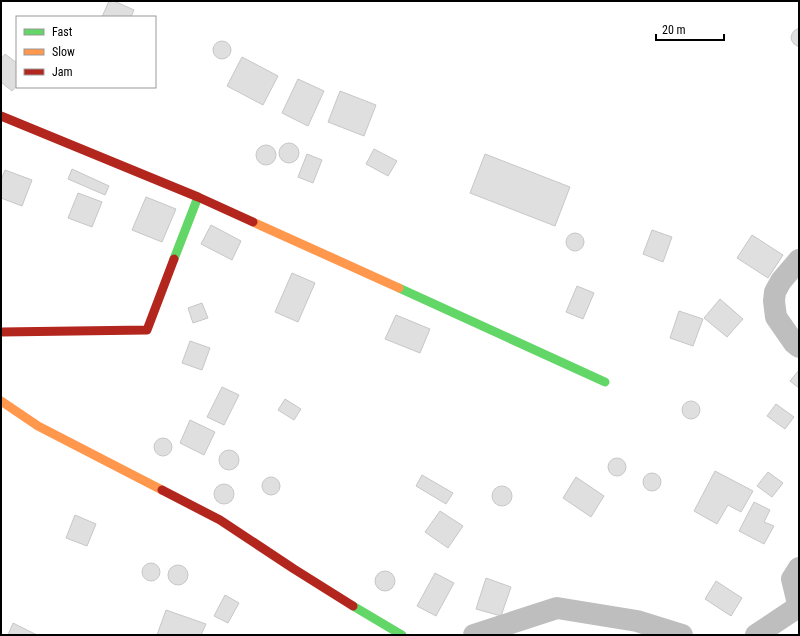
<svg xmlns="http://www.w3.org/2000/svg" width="800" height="636" font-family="'Roboto Condensed',sans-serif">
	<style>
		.building { fill: #dfdfdf; stroke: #c7c7c7 }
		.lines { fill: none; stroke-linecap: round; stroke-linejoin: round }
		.street { stroke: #bebebe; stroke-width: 22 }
		.fast { stroke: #63d668; stroke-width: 9 }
		.slow { stroke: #ff974d; stroke-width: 9 }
		.jam { stroke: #b3261e; stroke-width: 9 }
	</style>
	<rect width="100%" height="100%" fill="#fff"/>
	<path class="building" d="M109,1H114L134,10L131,17H102Z
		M799,28V47L794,44L792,41L791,38L792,34L794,31Z
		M213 50a9 9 0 1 1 18 0a9 9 0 1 1-18 0Z
		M5,54L17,63V85L12,91L1,82V59Z
		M242,57L278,76L263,105L227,86Z
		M298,79L324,91L308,126L282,113Z
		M340,91L376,105L364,136L328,122Z
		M279 153a10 10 0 1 1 20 0a10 10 0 1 1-20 0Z
		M256 155a10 10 0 1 1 20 0a10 10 0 1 1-20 0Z
		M374,149L397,161L388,176L366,164Z
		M307,154L322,160L313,183L298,177Z
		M485,154L570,187L555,226L470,193Z
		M72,169L109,186L105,195L68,179Z
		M5,170L32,180L22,206L1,198V180Z
		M78,193L102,202L92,227L68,218Z
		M146,197L176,209L162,242L132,230Z
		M211,225L241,241L232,260L201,244Z
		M652,230L672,237L663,262L643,254Z
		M566 242a9 9 0 1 1 18 0a9 9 0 1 1-18 0Z
		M752,235L783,255L768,278L737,258Z
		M292,273L315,283L298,322L275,312Z
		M577,286L594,293L583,319L566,312Z
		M720,299L743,319L727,337L704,318Z
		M202,303L208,318L193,323L188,308Z
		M679,311L703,319L693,346L670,338Z
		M396,315L430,329L420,353L385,339Z
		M190,341L210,348L202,370L182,363Z
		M799,370V388L790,381Z
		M222,387L239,395L224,425L207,417Z
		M285,399L301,409L294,420L278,410Z
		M682 410a9 9 0 1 1 18 0a9 9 0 1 1-18 0Z
		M776,404L794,417L785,429L767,416Z
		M190,420L215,432L204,455L180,443Z
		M154 447a9 9 0 1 1 18 0a9 9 0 1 1-18 0Z
		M219 460a10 10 0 1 1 20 0a10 10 0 1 1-20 0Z
		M608 467a9 9 0 1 1 18 0a9 9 0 1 1-18 0Z
		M715,471L753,491L741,512L728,505L717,524L694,511Z
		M768,472L783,483L772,497L757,486Z
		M643 482a9 9 0 1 1 18 0a9 9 0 1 1-18 0Z
		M422,475L453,493L446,504L416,486Z
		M262 486a9 9 0 1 1 18 0a9 9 0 1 1-18 0Z
		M576,477L604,496L591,517L563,498Z
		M214 494a10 10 0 1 1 20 0a10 10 0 1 1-20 0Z
		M492 496a10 10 0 1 1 20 0a10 10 0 1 1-20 0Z
		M754,502L770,510L764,522L774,526L764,544L739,531Z
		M440,511L463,526L448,548L425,532Z
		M75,515L96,524L87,546L66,538Z
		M142 572a9 9 0 1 1 18 0a9 9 0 1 1-18 0Z
		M168 575a10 10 0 1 1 20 0a10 10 0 1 1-20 0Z
		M375 581a10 10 0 1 1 20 0a10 10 0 1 1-20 0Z
		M435,573L454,583L436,616L417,606Z
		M486,578L511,587L501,616L476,609Z
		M716,581L742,598L731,616L705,599Z
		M225,595L239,603L228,623L214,616Z
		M166,610L206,624L201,635H157Z
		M13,623L37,635H8Z"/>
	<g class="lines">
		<path class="street" d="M799,260L781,281L775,292L774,301L776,317L794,343L799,347
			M799,568L792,579L799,608
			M474,635L557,608L637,621L682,635
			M756,635L798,607"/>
		<path class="fast" d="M174,259L198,197
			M399,288L605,382
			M353,606L402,635"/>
		<path class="slow" d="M253,222L399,288
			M1,401L38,426L162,490"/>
		<path class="jam" d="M1,116L198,197L253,222
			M1,332L147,330L174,259
			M162,490L220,520L294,569L353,606"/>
	</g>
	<rect width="800" height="636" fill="none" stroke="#000000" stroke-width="4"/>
	<rect x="16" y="16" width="140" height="72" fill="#ffffff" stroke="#999999"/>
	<rect x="24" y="29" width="20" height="6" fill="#63d668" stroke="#999999"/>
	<text x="52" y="36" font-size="12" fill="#000000">Fast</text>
	<rect x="24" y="49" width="20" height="6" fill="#ff974d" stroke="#999999"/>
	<text x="52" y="56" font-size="12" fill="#000000">Slow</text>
	<rect x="24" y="69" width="20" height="6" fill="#b3261e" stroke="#999999"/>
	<text x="52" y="76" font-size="12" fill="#000000">Jam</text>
	<path d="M656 34v6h68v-6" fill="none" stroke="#000000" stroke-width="2"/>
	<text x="662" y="34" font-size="12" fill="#000000" stroke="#ffffff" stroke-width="3" paint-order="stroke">20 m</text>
</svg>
